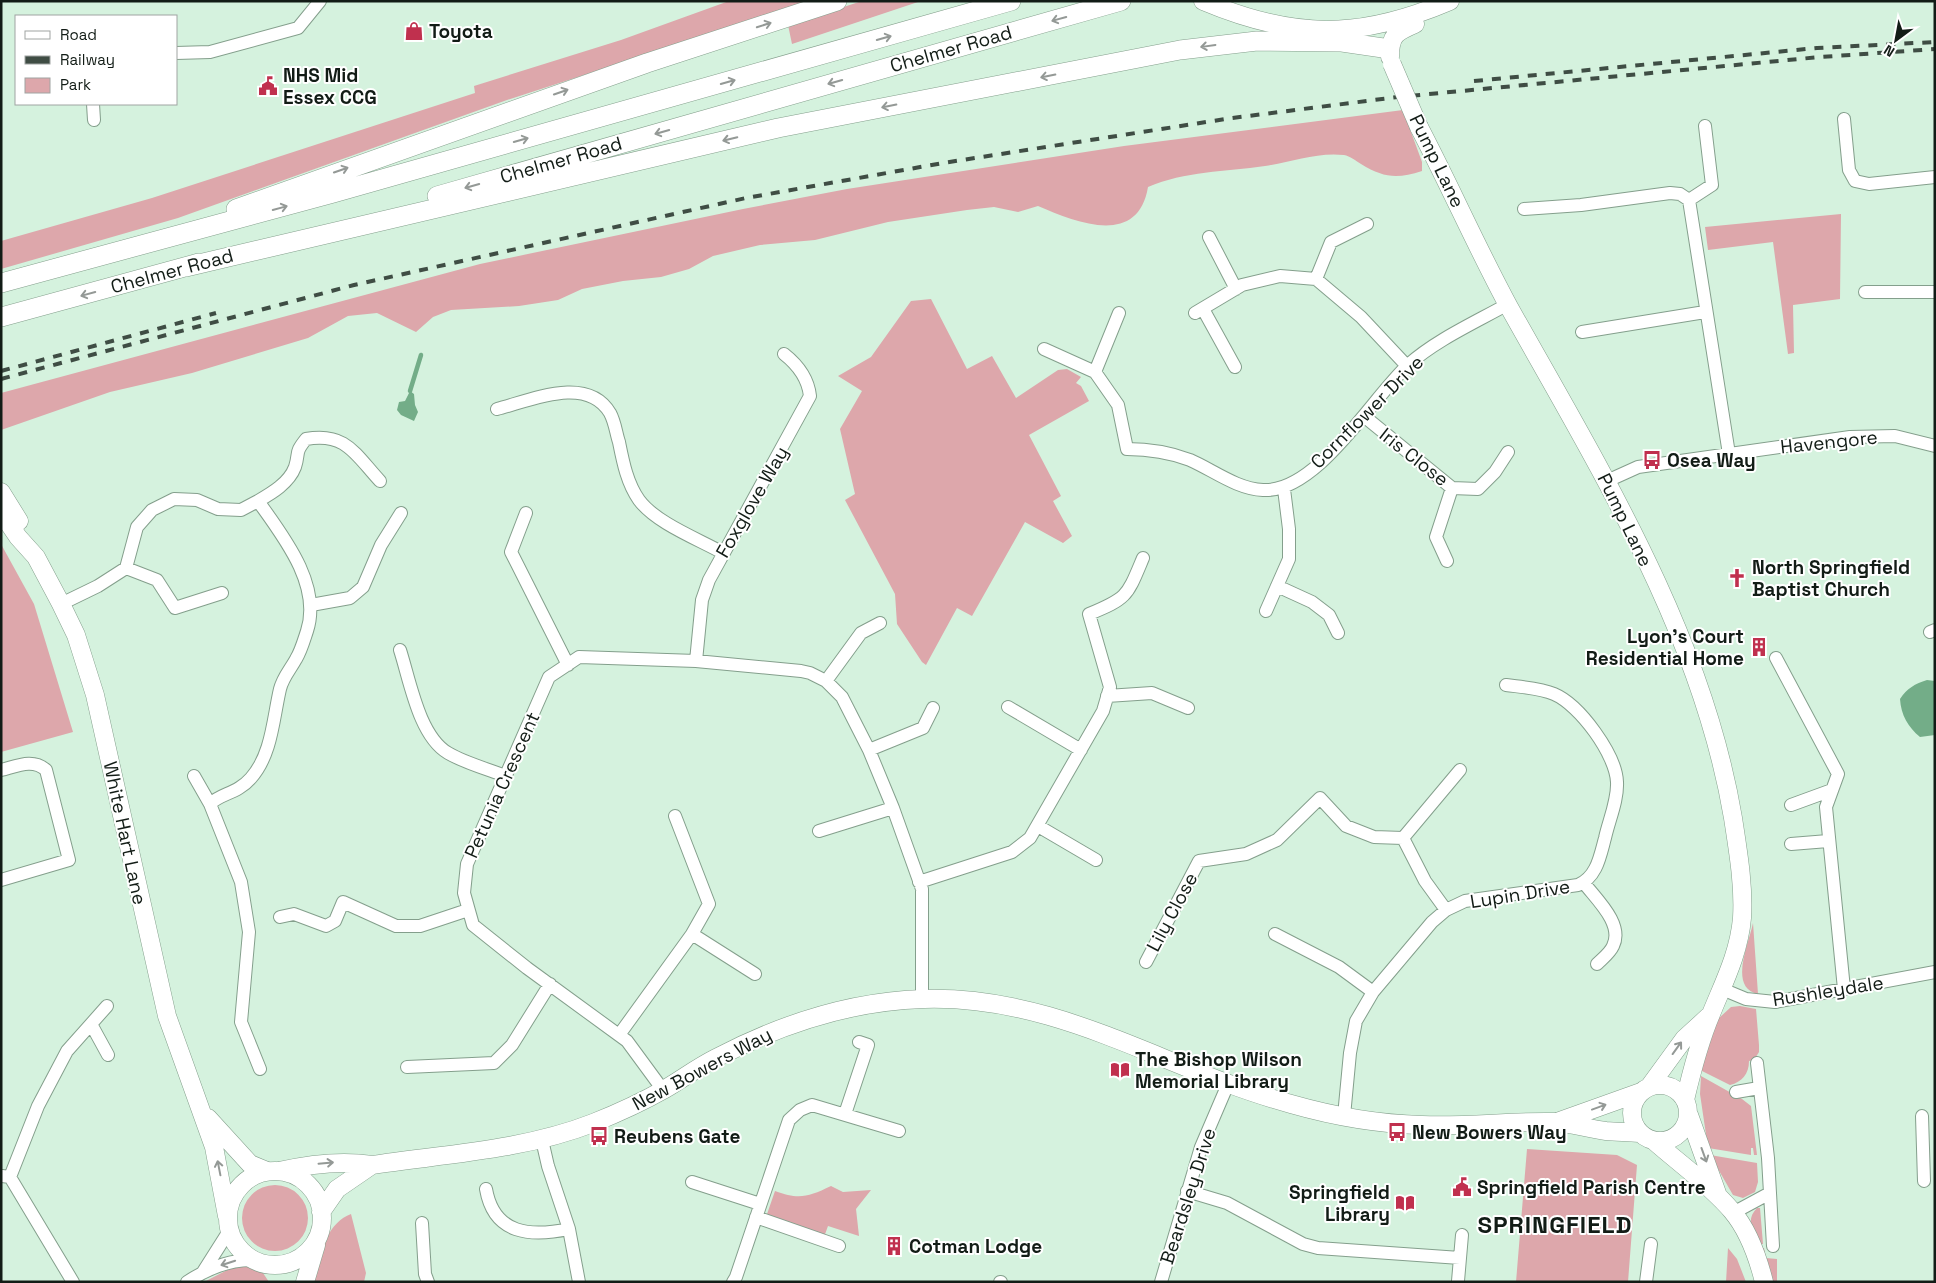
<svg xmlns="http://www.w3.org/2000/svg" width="1936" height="1283" font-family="'Space Grotesk',sans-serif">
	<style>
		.green { fill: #dda7ab }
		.water { fill: #73ad88 }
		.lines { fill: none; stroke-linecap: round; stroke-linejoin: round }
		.stream { stroke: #73ad88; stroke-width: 4.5 }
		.street-casing { stroke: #849f8c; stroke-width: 14 }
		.secondary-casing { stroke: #849f8c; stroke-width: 19 }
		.primary-casing { stroke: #849f8c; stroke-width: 20 }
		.street { stroke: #fff; stroke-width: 12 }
		.secondary { stroke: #fff; stroke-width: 18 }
		.primary { stroke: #fff; stroke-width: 19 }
		.rail { stroke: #3f4d44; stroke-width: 4; stroke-dasharray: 9 9; stroke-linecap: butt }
		.secondary-bridge-casing { stroke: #849f8c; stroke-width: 19; stroke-linecap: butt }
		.secondary-bridge { stroke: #fff; stroke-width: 18 }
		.oneway { stroke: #949996 }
		.labels { text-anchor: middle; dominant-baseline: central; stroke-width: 4; stroke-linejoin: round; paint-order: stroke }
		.poi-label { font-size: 19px; font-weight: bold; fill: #121c16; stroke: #fff; text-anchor: start }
		.street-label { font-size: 19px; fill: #121c16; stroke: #fff }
		.district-label { font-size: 24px; font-weight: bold; letter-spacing: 1px; fill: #121c16; stroke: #fff }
	</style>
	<rect width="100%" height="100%" fill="#d5f2de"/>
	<path class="green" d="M729,1H812L507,100L178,218L1,269V241L152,198L475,93L474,86L621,40Z
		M862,1H921L792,44L788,25Z
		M1403,110L1422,162V171C1397,179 1384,178 1361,164C1356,161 1350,156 1344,155C1317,152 1291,162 1265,166C1225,172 1185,171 1148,187C1138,247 1077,223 1038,206L1018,212L994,207L967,210L888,222L815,240L760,245L713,256L689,269L661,277L623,281L582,289L558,300L519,306L451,310L433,317L416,332L377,313L348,316L308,338L192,373L110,392L1,430V393L480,264L743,209L847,189L1124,146Z
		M1841,214L1840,299L1793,305L1794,353L1788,354L1773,242L1708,250L1705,227Z
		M931,299L967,369L992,356L1016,398L1058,370L1067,369L1081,377L1076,383L1081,386L1089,401L1029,435L1061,496L1053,501L1072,536L1063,543L1025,522L972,616L957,608L926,665L922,662L897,624L895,594L845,500L855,494L840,429L862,391L838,376L871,357L911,301Z
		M1,544L34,604L73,732L1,752Z
		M1753,923L1758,994C1728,988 1749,943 1753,923Z
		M1740,1006L1756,1009L1759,1045V1052L1754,1060L1749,1061C1749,1074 1742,1082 1730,1085L1702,1071V1064L1718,1019L1731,1007Z
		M1701,1076L1742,1099L1751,1106L1757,1155H1754L1753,1148H1751V1155L1708,1148L1700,1094Z
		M1527,1149L1617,1155L1637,1165L1628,1282H1516Z
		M1710,1155L1757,1163L1758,1182L1755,1192L1743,1198L1733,1195Z
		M242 1218a33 33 0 1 1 66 0a33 33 0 1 1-66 0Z
		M831,1186L843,1192L871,1190L856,1209L859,1236L828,1226L824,1237L766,1217L775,1191C799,1200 808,1197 831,1186Z
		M1757,1208H1760L1763,1244L1759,1245C1753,1232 1745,1220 1757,1208Z
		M351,1214L366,1273L364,1282H312C318,1258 326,1223 351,1214Z
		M1728,1248L1737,1259L1746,1282H1726Z
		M1764,1248L1766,1258L1777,1259V1282H1771L1760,1249Z
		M247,1265L261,1270L269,1282H204L235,1266Z"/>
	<path class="water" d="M410,391L414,394L415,405L418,412L414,421L401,415L397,410L399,402L405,401Z
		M1927,680L1935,681V735L1920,737C1908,727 1901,715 1900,699C1907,688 1915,684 1927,680Z"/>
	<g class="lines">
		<path class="stream" d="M410,391L421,355"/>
		<g class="street-casing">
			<path id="street" d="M176,53L210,52L298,28L320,1
				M93,104L94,120
				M1844,119L1849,170L1855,181L1869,184L1935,177
				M1689,200L1712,185L1705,126
				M1524,209L1581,205L1670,193L1680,194L1689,200L1729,454
				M1209,237L1236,289
				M1316,279L1331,242L1367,224
				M1865,292H1935
				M1203,309L1235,367
				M1195,313L1242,285L1280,276L1316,279L1361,317L1407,366
				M1582,332L1705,312
				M1044,349L1095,372L1118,405L1127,449C1149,449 1169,452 1190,460C1213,470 1237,489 1263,490C1317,493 1372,398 1408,365C1436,340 1474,323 1508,304
				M1095,372L1119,313
				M497,409C529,401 587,374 610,413C615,422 616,433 619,442C623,462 627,483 639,500C656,523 698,539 723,553
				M1365,417L1452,488L1478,489L1495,472L1508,452
				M1607,481L1638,467L1850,437L1895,436L1935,446
				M258,501C272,493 289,483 295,467C300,451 294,454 306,439C346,432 355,454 380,481
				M526,513L511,552L568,665
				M1447,561L1436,537L1452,488
				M126,568L157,580L175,608L222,593
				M1277,586L1312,602L1329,615L1338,633
				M61,604L98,586L126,568L137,527L152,510L174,499L197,500L218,509L241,510L258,501C283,536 322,585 307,631C304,640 301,651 296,659C290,670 283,677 280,689C273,719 272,754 251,778C237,794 221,793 210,804L241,882L249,932L241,1022L260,1069
				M311,605L350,598L363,587L381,545L401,513
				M1266,611L1289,559V529L1284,489
				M1930,632L1935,630
				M400,650C410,681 419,736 448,753C465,763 487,769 506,776
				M1776,658L1838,774L1826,807L1844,989
				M696,661L702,600L709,580L810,396C808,378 798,365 784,354
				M826,681L861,633L880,623
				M1107,696L1152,693L1188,708
				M1008,707L1081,750
				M869,750L923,728L933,708
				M1,770C17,766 33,758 46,770L69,860L1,880
				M194,776L210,804
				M1791,805L1832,790
				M1038,826L1096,860
				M819,831L893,808
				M1791,844L1828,841
				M919,882L1012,852L1030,838L1103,711L1110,687L1089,614C1128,598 1127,596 1143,558
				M1584,883C1596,899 1624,924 1613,946C1610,953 1603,958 1597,964
				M1446,910L1425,881L1403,838L1460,770
				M280,917L294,914L326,926L335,921L343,902L396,926H420L468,910
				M692,934L755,974
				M1275,934L1339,967L1373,992
				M1146,962L1199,861L1246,854L1277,840L1320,798L1346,826L1374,837L1403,838
				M1722,989L1746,999L1775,1002L1935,972
				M91,1024L108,1055
				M619,1035L692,934L709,904L675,816
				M1757,1063L1768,1158L1773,1246
				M407,1067L494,1063L512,1045L550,984
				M663,1090L627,1041L527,968L473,925L464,893L467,864L549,677L579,657L696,661L801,671L810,673L826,681L842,697L869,750L893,808L922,889V999
				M1736,1092L1759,1088
				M845,1114L868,1045L859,1042
				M1344,1116L1350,1053L1356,1021L1373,992L1432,922L1446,910L1465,901L1578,885C1597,877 1600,856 1605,838C1609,820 1618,800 1617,782C1616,755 1580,705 1554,694C1540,688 1521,687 1506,685
				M1922,1116L1924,1181
				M542,1140L548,1166L569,1229L579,1282
				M2,1176L10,1177L73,1282
				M10,1177L38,1106L67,1051L107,1006
				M692,1182L760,1204
				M486,1189C494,1235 531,1237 569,1229
				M1187,1191L1227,1203L1303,1244L1318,1248L1460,1258
				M1733,1213L1770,1193
				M756,1217L839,1246
				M422,1223L425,1274L428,1282
				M203,1272L229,1231
				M1458,1281L1462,1235
				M187,1282C207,1269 230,1259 254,1260
				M733,1282L736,1277L789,1120L800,1110L812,1105L899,1131
				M1000,1282H1001
				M1161,1282L1201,1147L1228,1084
				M1646,1282L1651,1244"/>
		</g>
		<g class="secondary-casing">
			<path id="secondary" d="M1203,1C1293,39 1359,40 1450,1
				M1390,57C1390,35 1396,32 1415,24
				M1419,127C1450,186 1477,248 1509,307C1599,468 1702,633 1733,818C1738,851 1744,885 1742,918C1739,953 1724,982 1711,1014C1699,1042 1692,1070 1685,1100
				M1,492L19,521
				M1,512L18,537L36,557L61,604L76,635L95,695L167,1016L214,1147L227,1216
				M1632 1113a28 28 0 1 1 56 0a28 28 0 1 1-56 0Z
				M1649,1087L1684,1039L1708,1017
				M1689,1115L1718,1196
				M208,1118L250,1164L267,1171
				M1557,1122L1641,1092
				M1654,1141C1680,1164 1710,1185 1732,1211C1748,1230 1758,1258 1764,1282
				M228 1218a47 47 0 1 1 94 0a47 47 0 1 1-94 0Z
				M279,1171C310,1164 341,1160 372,1165C446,1154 524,1150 593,1123C618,1113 642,1102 665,1089C682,1079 698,1067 716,1058C781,1024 851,1001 924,999C1060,995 1165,1070 1291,1104C1333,1116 1378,1124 1422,1125C1466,1127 1510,1121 1554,1122C1571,1123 1589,1129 1606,1131C1617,1132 1628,1132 1639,1133
				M321,1212L337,1189L372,1165
				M305,1282L316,1245"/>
		</g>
		<g class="primary-casing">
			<path id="primary" d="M437,196L1121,1
				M236,209L647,63L837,1
				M186,267L778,128L1180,50L1257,41L1342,42L1383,48
				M1,283L333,193L1011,1
				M1,317L199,263"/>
		</g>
		<use href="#street" class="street"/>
		<use href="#secondary" class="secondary"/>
		<use href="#primary" class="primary"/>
		<path class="rail" d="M1474,81L1817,48L1935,42
			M1,371L216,313
			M1,379L354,285L746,198L943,163L1232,118L1398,97L1820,57L1935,49"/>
		<g class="secondary-bridge-casing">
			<path id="secondary-bridge" d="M1392,64L1419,127"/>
		</g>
		<use href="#secondary-bridge" class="secondary-bridge"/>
	</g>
	<defs><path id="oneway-shaft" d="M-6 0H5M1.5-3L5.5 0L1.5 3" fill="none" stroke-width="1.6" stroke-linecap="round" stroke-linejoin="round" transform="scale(1.25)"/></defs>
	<g class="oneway">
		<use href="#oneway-shaft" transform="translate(1059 19) rotate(165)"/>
		<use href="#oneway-shaft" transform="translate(764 25) rotate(-18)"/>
		<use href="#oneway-shaft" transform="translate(884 38) rotate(-16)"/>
		<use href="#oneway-shaft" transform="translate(1208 46) rotate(172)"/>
		<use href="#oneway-shaft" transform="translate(1048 76) rotate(169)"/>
		<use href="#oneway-shaft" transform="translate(728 82) rotate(-16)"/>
		<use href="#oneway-shaft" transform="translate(835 82) rotate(164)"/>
		<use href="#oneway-shaft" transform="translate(561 92) rotate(-19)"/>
		<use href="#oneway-shaft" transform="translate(889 106) rotate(169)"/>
		<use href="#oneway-shaft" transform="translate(662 132) rotate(164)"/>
		<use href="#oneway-shaft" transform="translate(730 139) rotate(167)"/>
		<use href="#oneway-shaft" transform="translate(521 140) rotate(-16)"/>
		<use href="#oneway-shaft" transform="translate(341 170) rotate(-19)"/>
		<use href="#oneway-shaft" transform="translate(472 186) rotate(164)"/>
		<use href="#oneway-shaft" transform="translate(280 208) rotate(-15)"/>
		<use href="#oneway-shaft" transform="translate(88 294) rotate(165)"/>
		<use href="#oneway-shaft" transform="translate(1677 1048) rotate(-54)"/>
		<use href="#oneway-shaft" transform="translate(1599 1107) rotate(-20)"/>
		<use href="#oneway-shaft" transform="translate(1704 1155) rotate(70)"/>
		<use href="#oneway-shaft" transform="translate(326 1163) rotate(-5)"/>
		<use href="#oneway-shaft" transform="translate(219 1168) rotate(-101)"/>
		<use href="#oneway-shaft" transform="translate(228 1263) rotate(162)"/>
	</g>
	<defs>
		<g id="shop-bare" transform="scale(1.5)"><path d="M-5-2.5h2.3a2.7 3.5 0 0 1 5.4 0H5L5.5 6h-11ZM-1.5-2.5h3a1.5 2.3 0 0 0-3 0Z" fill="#c0304e" stroke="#fff" stroke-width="2.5" paint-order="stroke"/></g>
		<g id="civic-bare" transform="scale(1.5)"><path d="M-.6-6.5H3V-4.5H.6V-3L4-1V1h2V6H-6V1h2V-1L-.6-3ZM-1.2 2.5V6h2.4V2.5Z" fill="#c0304e" stroke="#fff" stroke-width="2.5" paint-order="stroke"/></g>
		<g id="bus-bare" transform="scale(1.5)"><path d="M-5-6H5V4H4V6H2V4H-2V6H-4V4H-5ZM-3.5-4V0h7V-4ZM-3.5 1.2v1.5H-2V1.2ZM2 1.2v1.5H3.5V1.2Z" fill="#c0304e" stroke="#fff" stroke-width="2.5" paint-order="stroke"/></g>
		<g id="church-bare" transform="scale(1.5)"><path d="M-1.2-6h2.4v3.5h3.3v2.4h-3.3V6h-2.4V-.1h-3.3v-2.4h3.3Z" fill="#c0304e" stroke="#fff" stroke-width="2.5" paint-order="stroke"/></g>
		<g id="building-bare" transform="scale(1.5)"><path d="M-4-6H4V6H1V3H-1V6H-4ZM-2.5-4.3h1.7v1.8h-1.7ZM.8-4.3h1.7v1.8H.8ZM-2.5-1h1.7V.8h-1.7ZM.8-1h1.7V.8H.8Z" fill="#c0304e" stroke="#fff" stroke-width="2.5" paint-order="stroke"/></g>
		<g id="library-bare" transform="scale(1.5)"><path d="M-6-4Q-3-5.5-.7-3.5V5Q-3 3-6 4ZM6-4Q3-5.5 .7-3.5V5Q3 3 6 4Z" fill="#c0304e" stroke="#fff" stroke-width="2.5" paint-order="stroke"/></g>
	</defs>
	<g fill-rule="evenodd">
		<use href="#shop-bare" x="414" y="31"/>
		<use href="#civic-bare" x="268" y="86"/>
		<use href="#bus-bare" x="1652" y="460"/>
		<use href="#church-bare" x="1737" y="578"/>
		<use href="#building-bare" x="1759" y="647"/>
		<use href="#library-bare" x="1120" y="1070"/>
		<use href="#bus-bare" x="1397" y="1132"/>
		<use href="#bus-bare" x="599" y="1136"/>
		<use href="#civic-bare" x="1462" y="1187"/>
		<use href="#library-bare" x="1405" y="1203"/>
		<use href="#building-bare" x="894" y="1246"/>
	</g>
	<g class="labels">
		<g class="poi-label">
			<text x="429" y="31">Toyota</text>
			<text x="283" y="75">NHS Mid<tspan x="283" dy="22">Essex CCG</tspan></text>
			<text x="1667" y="460">Osea Way</text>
			<text x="1752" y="567">North Springfield<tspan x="1752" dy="22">Baptist Church</tspan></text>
			<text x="1744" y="636" text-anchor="end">Lyon's Court<tspan x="1744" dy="22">Residential Home</tspan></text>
			<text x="1135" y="1059">The Bishop Wilson<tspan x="1135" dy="22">Memorial Library</tspan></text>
			<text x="1412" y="1132">New Bowers Way</text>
			<text x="614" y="1136">Reubens Gate</text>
			<text x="1477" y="1187">Springfield Parish Centre</text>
			<text x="1390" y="1192" text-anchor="end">Springfield<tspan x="1390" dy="22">Library</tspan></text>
			<text x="909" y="1246">Cotman Lodge</text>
		</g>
		<g class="street-label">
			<text transform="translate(951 49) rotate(-16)">Chelmer Road</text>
			<text transform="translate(561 160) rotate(-16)">Chelmer Road</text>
			<text transform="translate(1437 161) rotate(64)">Pump Lane</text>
			<text transform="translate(172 271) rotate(-15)">Chelmer Road</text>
			<text transform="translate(1367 412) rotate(-45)">Cornflower Drive</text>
			<text transform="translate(1829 442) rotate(-6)">Havengore</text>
			<text transform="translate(1414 457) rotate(38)">Iris Close</text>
			<text transform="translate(752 502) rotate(-60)">Foxglove Way</text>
			<text transform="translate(1625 520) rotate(64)">Pump Lane</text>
			<text transform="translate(502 785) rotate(-66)">Petunia Crescent</text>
			<text transform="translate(125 833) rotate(78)">White Hart Lane</text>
			<text transform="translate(1520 894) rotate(-9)">Lupin Drive</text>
			<text transform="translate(1172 912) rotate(-62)">Lily Close</text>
			<text transform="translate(1828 991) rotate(-9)">Rushleydale</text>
			<text transform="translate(702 1069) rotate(-28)">New Bowers Way</text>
			<text transform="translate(1188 1196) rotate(-72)">Beardsley Drive</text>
		</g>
		<g class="district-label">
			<text x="1555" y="1224">SPRINGFIELD</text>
		</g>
	</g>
	<rect width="1936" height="1283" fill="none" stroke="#121c16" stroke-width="5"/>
	<rect x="15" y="15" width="162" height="90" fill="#ffffff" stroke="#a0a4a2"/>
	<rect x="25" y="31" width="25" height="8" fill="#ffffff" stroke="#a0a4a2"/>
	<text x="60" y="40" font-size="15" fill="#121c16">Road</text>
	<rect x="25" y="56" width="25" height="8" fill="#3f4d44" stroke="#a0a4a2"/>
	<text x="60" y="65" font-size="15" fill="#121c16">Railway</text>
	<rect x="25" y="78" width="25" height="15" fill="#dda7ab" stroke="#a0a4a2"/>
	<text x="60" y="90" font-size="15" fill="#121c16">Park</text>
	<g transform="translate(1896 40) rotate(212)" stroke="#ffffff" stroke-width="4" paint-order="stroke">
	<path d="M0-4L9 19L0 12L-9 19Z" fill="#121c16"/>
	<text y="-8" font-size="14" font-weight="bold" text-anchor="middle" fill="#121c16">N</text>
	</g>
</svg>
